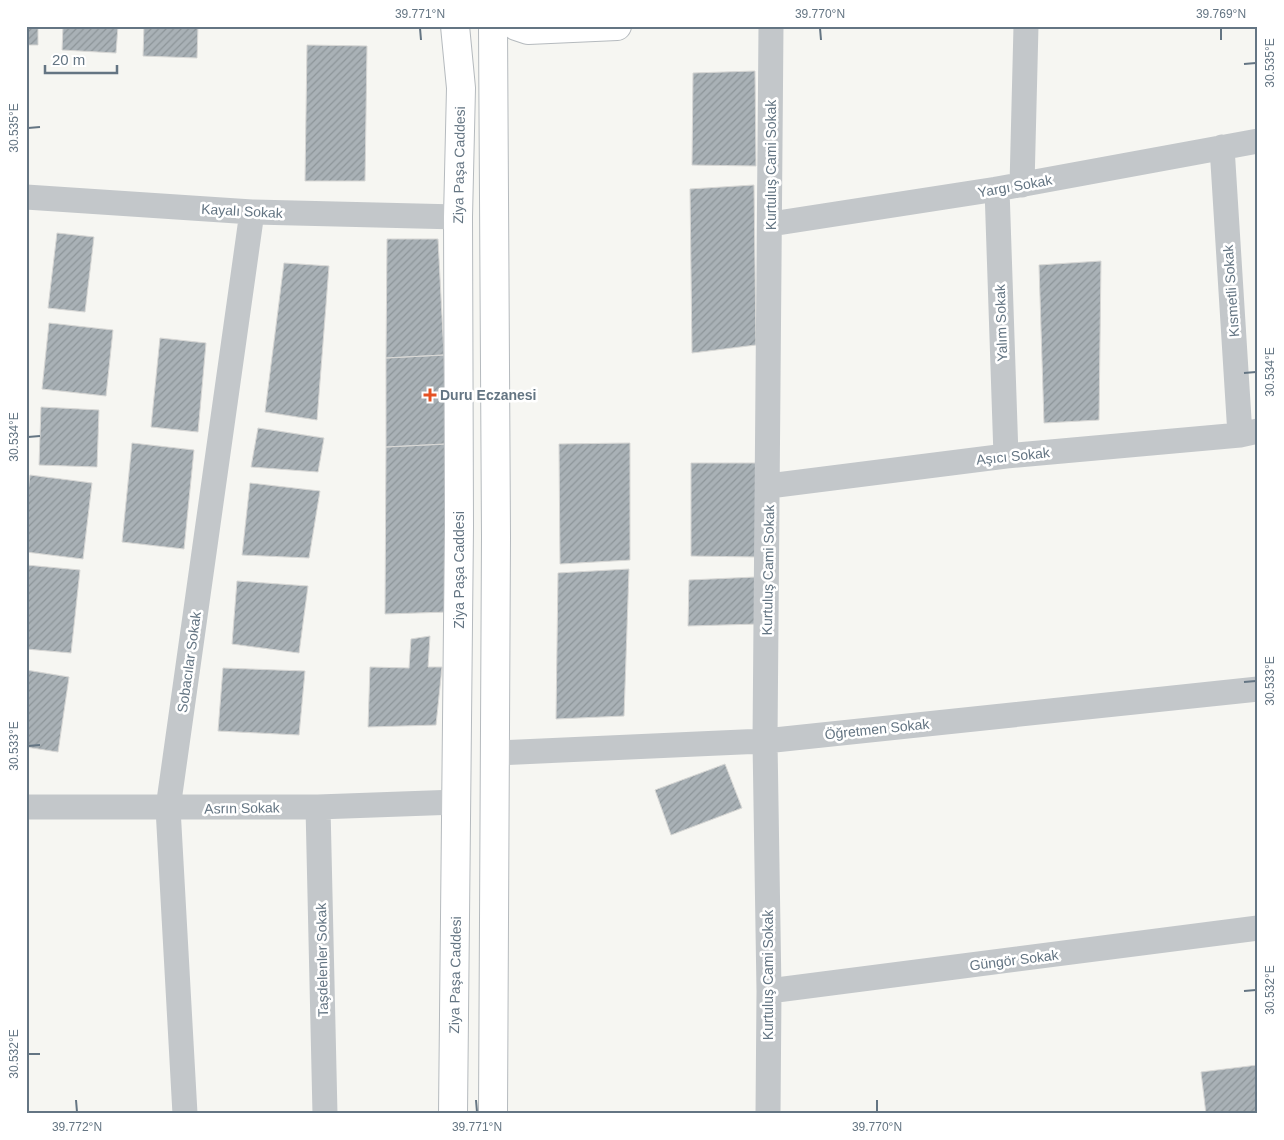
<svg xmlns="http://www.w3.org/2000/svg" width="1284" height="1140" font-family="Arial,sans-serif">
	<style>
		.building { fill: url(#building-hatch); stroke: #d7d7d5 }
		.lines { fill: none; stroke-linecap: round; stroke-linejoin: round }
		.secondary-casing { stroke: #b5babe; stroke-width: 30 }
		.minor { stroke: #c3c7ca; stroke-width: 25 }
		.secondary { stroke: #fff; stroke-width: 28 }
		.ticks { fill: none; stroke: #647583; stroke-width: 2 }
		.poi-dot { fill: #e45123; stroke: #fff; stroke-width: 2 }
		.labels { text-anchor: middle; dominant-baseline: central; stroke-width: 5; stroke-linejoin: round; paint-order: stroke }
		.street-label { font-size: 14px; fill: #647583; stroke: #fff }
		.poi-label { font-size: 14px; font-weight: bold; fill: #647583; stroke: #fff; text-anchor: start }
		.neatline { fill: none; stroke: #647583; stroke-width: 2 }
		.ticks-label { font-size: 12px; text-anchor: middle; fill: #647583 }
	</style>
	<defs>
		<pattern id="building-hatch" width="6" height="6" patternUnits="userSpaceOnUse" patternTransform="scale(1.25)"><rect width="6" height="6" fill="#a9b1b6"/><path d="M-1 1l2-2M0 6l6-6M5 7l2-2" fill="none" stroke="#8d9599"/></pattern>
	</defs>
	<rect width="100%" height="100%" fill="#f6f6f2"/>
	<path class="building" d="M26,26H38V45H26Z
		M63,26H118L116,53L62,50Z
		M144,26H198L197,58L143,56Z
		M307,45L367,46L365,181H305Z
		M755,71L756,166L692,165L693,73Z
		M754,185L756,345L692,353L690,189Z
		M57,233L94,237L85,312L48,308Z
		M387,239H438L444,355L386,358Z
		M1101,261L1099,420L1044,423L1039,265Z
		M284,263L329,266L317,420L265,412Z
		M49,323L113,330L106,396L42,389Z
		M160,338L206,343L198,432L151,427Z
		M444,355L446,444L386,447V358Z
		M41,407L99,410L97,467L39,465Z
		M258,428L324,438L318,472L251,467Z
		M132,443L194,450L184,549L122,542Z
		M630,443V560L560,564L559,444Z
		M446,444L448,612L385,614L386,447Z
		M691,463H758V557L691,556Z
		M30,475L92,483L83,559L26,552V507Z
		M250,483L320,491L309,558L242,555Z
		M26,565L80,570L71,653L26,649Z
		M629,569L624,716L556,719L558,573Z
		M756,577L757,624L688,626L689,580Z
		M237,581L308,586L299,653L232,644Z
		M430,636L428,667H442L436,725L368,727L370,667L409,668L411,639Z
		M223,668L305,671L299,735L218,731Z
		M26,670L69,677L58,752L26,747Z
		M725,764L742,808L671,835L655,790Z
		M1258,1065V1114H1206L1201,1072Z"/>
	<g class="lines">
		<g class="secondary-casing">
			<path id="secondary" d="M516,26L528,30L617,26
				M453,1114L459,526L458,217L461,88L455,26
				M493,1114L496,537L493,26"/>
		</g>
		<path class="minor" d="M1222,147L1240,435
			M1022,185L1026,26
			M997,189L1006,456
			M26,197L252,212L458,217
			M771,224L997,189L1258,141
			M769,486L1006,456L1240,435L1258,431
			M495,753L765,741L1258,689
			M26,807H318L457,802
			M318,807L325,1114
			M769,991L1258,928
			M185,1114L168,808L252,212
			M768,1114L769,991L765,741L771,26"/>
		<use href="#secondary" class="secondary"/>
	</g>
	<path class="ticks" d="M420,28L421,40M820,28L821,40M1221,28V40M1244,64L1256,63M28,128L40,127M1244,373L1256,372M28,437L40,436M1244,682L1256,681M28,746L40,745M1244,991L1256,990M28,1054H40M76,1100L77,1112M476,1100L477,1112M877,1100V1112"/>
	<path class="poi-dot" d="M427.5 387.5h5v5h5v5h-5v5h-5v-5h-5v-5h5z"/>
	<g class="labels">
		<g class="street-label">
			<text transform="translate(459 165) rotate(-89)">Ziya Paşa Caddesi</text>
			<text transform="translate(771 165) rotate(-90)">Kurtuluş Cami Sokak</text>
			<text transform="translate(1015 186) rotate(-10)">Yargı Sokak</text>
			<text transform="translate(242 211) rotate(3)">Kayalı Sokak</text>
			<text transform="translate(1231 291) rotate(-94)">Kısmetli Sokak</text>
			<text transform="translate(1001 323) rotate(-92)">Yalım Sokak</text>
			<text transform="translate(1013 456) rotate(-6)">Aşıcı Sokak</text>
			<text transform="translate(459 570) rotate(-90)">Ziya Paşa Caddesi</text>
			<text transform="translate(768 570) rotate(-89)">Kurtuluş Cami Sokak</text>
			<text transform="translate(189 662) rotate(-82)">Sobacılar Sokak</text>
			<text transform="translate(877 729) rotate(-6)">Öğretmen Sokak</text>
			<text transform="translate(242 808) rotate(-1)">Asrın Sokak</text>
			<text transform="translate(322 960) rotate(-91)">Taşdelenler Sokak</text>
			<text transform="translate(1014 960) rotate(-7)">Güngör Sokak</text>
			<text transform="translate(455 975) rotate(-89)">Ziya Paşa Caddesi</text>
			<text transform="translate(768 975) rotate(-90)">Kurtuluş Cami Sokak</text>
		</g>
		<g class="poi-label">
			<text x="440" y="395">Duru Eczanesi</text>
		</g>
	</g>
	<rect width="1284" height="1140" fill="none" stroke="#ffffff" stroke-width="55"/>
	<path d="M45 65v8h72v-8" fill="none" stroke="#647583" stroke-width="2.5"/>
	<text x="52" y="65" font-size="15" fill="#647583" stroke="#ffffff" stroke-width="4" paint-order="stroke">20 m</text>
	<rect x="28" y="28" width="1228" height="1084" class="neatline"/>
	<g class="ticks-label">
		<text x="420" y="18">39.771°N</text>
		<text x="820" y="18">39.770°N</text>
		<text x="1221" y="18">39.769°N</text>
		<text transform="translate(1270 63) rotate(-90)" y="4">30.535°E</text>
		<text transform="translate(14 128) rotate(-90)" y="4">30.535°E</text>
		<text transform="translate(1270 372) rotate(-90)" y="4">30.534°E</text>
		<text transform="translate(14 437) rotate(-90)" y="4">30.534°E</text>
		<text transform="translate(1270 681) rotate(-90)" y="4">30.533°E</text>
		<text transform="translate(14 746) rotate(-90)" y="4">30.533°E</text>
		<text transform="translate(1270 990) rotate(-90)" y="4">30.532°E</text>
		<text transform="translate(14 1054) rotate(-90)" y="4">30.532°E</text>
		<text x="77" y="1131">39.772°N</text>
		<text x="477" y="1131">39.771°N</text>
		<text x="877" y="1131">39.770°N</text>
	</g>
</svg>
